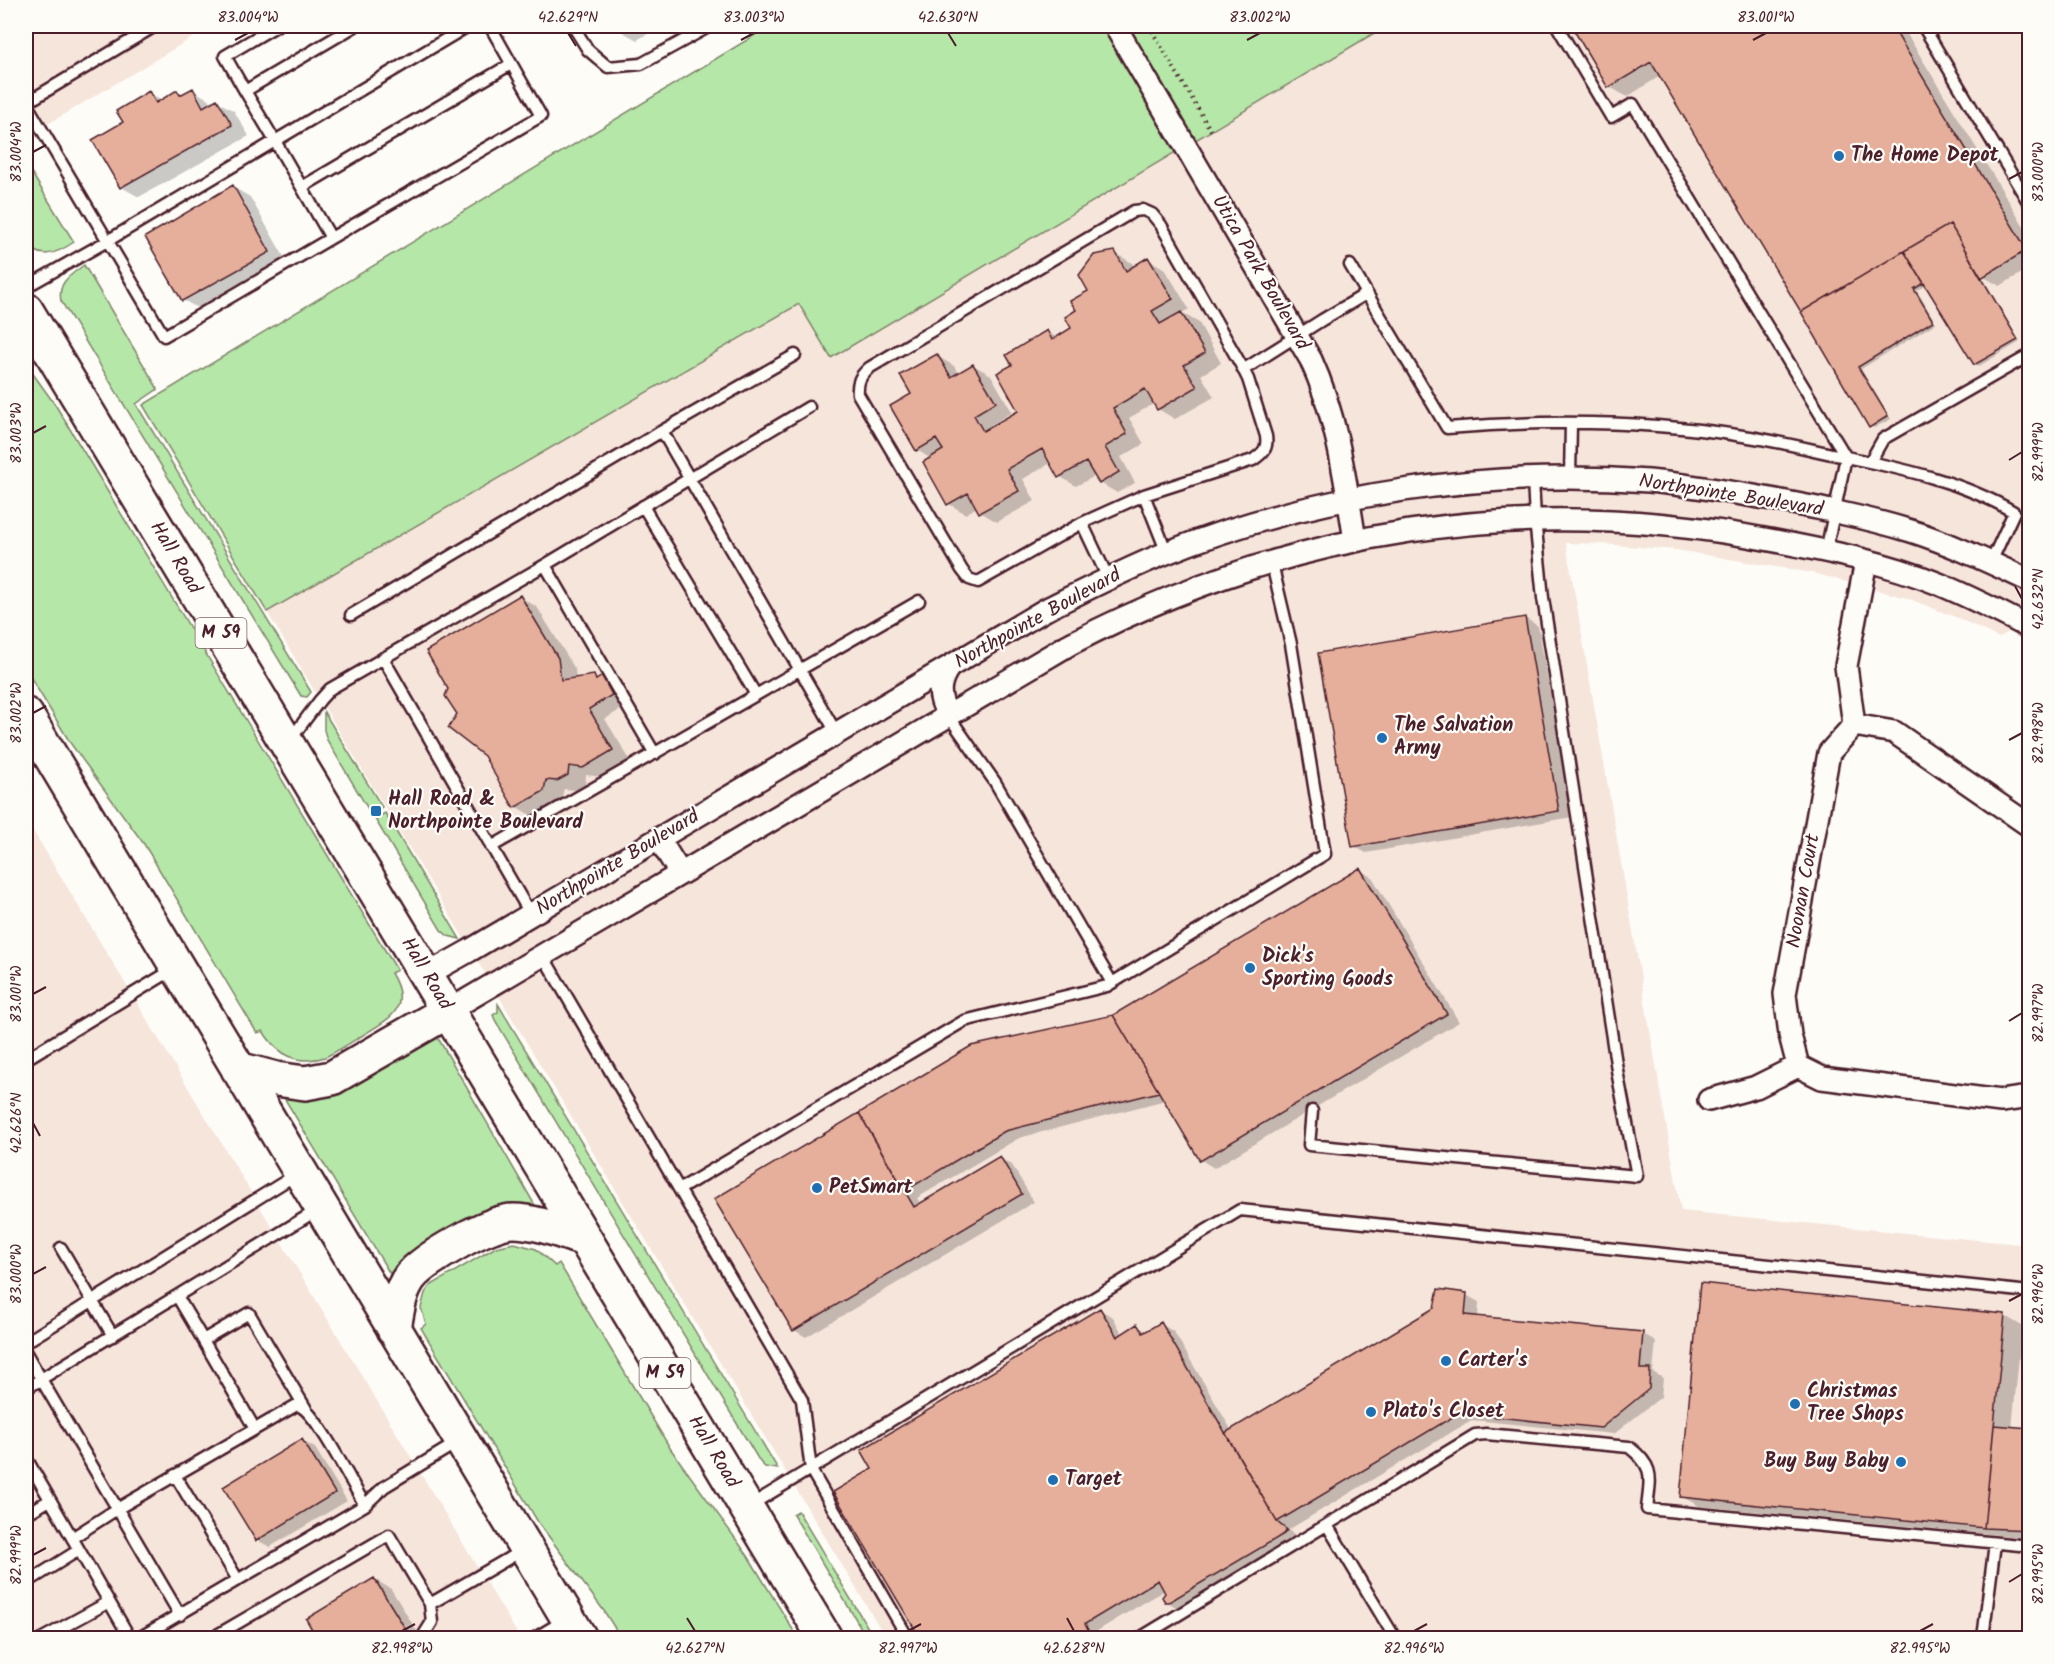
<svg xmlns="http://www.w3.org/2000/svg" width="2055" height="1664" font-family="Kalam,sans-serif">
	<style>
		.built { fill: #f6e5db }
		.green { fill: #b5e7a8; stroke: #80836a; stroke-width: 1.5 }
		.shadow { fill: #0003 }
		.building { fill: #e6af9b; stroke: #4a1f2b; stroke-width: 1.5 }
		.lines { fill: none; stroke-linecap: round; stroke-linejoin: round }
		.lane-casing { stroke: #4a1f2b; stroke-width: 15 }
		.street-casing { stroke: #4a1f2b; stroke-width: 26 }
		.highway-casing { stroke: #4a1f2b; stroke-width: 38 }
		.path { stroke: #4a1f2b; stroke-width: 4; stroke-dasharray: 1.5 4.5; stroke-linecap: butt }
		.lane { stroke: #fdfcf7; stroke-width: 10 }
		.street { stroke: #fdfcf7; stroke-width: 21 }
		.highway { stroke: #fdfcf7; stroke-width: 33 }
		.ticks { fill: none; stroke: #4a1f2b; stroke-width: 2 }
		.poi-dot { fill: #1f6fb2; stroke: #fdfcf7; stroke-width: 2 }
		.labels { text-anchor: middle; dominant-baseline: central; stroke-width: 4.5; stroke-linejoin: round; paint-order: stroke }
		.shield { fill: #fdfcf7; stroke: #806168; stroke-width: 1.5 }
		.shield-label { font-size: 18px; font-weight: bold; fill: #4a1f2b }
		.poi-label { font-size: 20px; font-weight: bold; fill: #4a1f2b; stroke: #fdfcf7; text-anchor: start }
		.street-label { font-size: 20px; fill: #4a1f2b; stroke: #fdfcf7 }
		.neatline { fill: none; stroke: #4a1f2b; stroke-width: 2 }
		.ticks-label { font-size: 15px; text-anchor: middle; fill: #4a1f2b }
	</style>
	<rect width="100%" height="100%" fill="#fdfcf7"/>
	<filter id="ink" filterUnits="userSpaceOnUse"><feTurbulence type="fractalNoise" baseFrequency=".0167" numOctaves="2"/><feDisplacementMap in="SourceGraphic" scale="12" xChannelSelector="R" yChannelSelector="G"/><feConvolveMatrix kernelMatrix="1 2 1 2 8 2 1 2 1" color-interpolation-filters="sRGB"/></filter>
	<g filter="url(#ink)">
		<path class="built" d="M26,26H212L26,137Z
			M1383,26H2025L2030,34L2029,619L1999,638L1960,619L1907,598L1813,573L1676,550L1602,544L1566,543L1681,1211L2029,1245V1638H886L267,612L800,304L832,357Z
			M29,824L520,1638H26V827Z"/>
		<path class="green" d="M770,26H1386L831,358L799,304L267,612L143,405Z
			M26,164L74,242C58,253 38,262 26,242Z
			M84,265L158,389L136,404L311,692L307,697L301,696L61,301C57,282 71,275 84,265Z
			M26,364L56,406L397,970L391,973C412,1008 391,1018 363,1035C350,1043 338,1051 325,1057C297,1066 277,1054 263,1031L257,1033L144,844L71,744L26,670Z
			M324,712L382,807L371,814L327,740L324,730Z
			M385,813L460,939L448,936L441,930L375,819Z
			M498,1004L778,1469L765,1467L760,1462L495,1020L493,1015L498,1012Z
			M435,1036L438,1038L536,1207L503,1206L477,1214L415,1251L405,1258L390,1274L283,1096C309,1099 322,1099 346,1089Z
			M514,1243L536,1249L555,1266L559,1263L670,1448L748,1556L798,1638H621L604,1611L538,1522L421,1328L426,1324L421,1308L425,1293L430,1286L496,1247Z
			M798,1511L874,1638H867L793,1514Z"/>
		<path class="shadow" d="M617,26H662L637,40L619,30Z
			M1576,26H1902L2030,236V268L2000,286L1982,276L2020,342L1979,366L1975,364L1927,285L1917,291L1936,323L1861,369L1891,419L1874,428L1870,426L1660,76L1627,97L1610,87L1574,27Z
			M193,90L210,100L212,104L217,101L234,111L249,136L139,197L121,187L94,140L125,122L149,93L162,100L177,92L183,95Z
			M233,187L250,197L287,262L201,310L183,300Z
			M1115,253L1132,263L1135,267L1148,259L1165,269L1189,309L1182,313L1199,323L1221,363L1201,375L1214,397L1175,419L1158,409L1155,403L1129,418L1144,444L1121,457L1135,483L1117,493L1100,483L1095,476L1076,486L1059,476L1051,463L1023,479L1035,501L997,522L980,512L977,507L966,514L949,504L931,459L917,450L913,395L937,356L954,366L959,374L973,365L991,375L1012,412L991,425L993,427L1020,411L1014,366L1047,332L1058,338L1073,329L1078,311Z
			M520,597L537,607L575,669L576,679L593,677L599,680L602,678L619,688L628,705L605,719L630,760L602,777L586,775L585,785L575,790L564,789L561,800L532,816L515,806Z
			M1525,618L1538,626L1572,817L1366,853L1354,846Z
			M1360,870L1372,877L1459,1022L1214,1168L1201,1160L1166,1100L1019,1138L917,1198L921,1205L1000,1158L1012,1165L1034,1202L806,1337L794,1330L716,1200L972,1047L1114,1016Z
			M1466,1295L1479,1302L1478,1317L1643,1334L1656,1341L1653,1372L1663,1378L1661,1397L1614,1434L1472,1420L1288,1530L1299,1538L1179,1609L1166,1601L1165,1590L1097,1631L1101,1638H922L835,1492L874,1469L1100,1310L1113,1317L1123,1335L1137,1326L1148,1332L1161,1324L1174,1332L1232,1431Z
			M2005,1316L2022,1326L2012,1428L2030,1429V1538L1699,1506L1681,1496Z
			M302,1441L315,1448L347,1501L270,1547L257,1540Z
			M374,1579L391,1589L421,1638H319L308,1620Z"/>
		<path class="building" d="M1573,26H1892L2027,250L1981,278L1950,224L1801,312L1651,62L1608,88L1572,27Z
			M193,88L203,107L217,99L232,125L120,188L92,140L123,122L116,111L149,91L156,103L177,90L180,95Z
			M233,185L270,252L182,301L145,237Z
			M1950,224L2018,340L1974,365L1904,251Z
			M1115,251L1126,271L1148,257L1173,299L1152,311L1160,324L1181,312L1205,353L1184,365L1197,387L1157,410L1145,389L1113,408L1127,434L1105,447L1119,472L1099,484L1086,462L1058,478L1042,449L1007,469L1019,491L979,513L968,493L947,505L923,462L943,450L936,439L916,451L890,406L911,394L900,375L937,354L951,377L973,364L996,402L974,415L983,431L1018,411L997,373L1012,365L1006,355L1047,330L1052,340L1071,328L1065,317L1076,310L1070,301L1088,291L1079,275L1094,255Z
			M1904,251L1924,283L1914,289L1933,321L1858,367L1888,416L1869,428L1801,312Z
			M520,595L558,658L561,680L594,675L596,680L602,676L612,695L589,709L613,750L583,768L569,766L568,775L557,781L546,780L544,791L514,808L484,756L448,728L457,714L445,696L448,689L426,651Z
			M1525,617L1559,811L1352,847L1318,653Z
			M1360,868L1447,1014L1200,1161L1113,1015Z
			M1113,1015L1159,1092L1005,1131L905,1191L859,1113L971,1046Z
			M859,1113L914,1207L1000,1156L1022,1194L793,1331L714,1199Z
			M1700,1283L2005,1314L1984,1528L1680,1497Z
			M1438,1289L1467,1293L1465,1315L1643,1332L1640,1369H1650L1649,1389L1601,1428L1459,1413L1277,1522L1225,1433L1434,1308Z
			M1100,1308L1117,1337L1137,1324L1143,1333L1161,1322L1277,1522L1287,1530L1284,1534L1169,1602H1165L1162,1597L1165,1593L1158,1580L1085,1624L1092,1638H920L833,1492L872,1469L861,1450Z
			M1994,1425L2030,1428V1530L1984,1528Z
			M302,1439L335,1493L256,1541L223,1487Z
			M374,1578L411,1638H317L306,1619Z"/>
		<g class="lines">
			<g class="lane-casing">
				<path id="lane" d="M276,26L225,56L245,91L355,26
					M573,26L588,50L608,67L641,64L710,26
					M1557,26L1611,117L1633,104L1846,457L1826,551
					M1923,26L2030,205
					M245,91L275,141L468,26
					M26,103L155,26
					M302,187L511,64
					M1143,210L1152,214L1161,225L1241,365L1248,379L1266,436C1268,449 1263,453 1253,460L1144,495L1082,523L985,578L978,582L969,579L962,570L858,394C857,382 860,376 869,368L1134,211Z
					M331,238L541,116L490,26
					M1350,265L1447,428C1543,420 1648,421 1743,436C1778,441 1812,450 1846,457C1904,469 1963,482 2014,512L1991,562
					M26,287L109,240L275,141L331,238L164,336L26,103
					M1243,370L1322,320L1366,294
					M662,431L795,355
					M1870,462L1883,439L2030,355
					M1570,478L1571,423
					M1144,495L1167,553
					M1082,523L1108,578
					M545,565L655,754
					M351,615L662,431L837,734
					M383,658L531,915
					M756,695L919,601
					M948,715L995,782L1112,983
					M290,740L320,700L330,689L545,565L809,407
					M491,847L756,695L643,506
					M542,954L802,1400L811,1470L908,1638
					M26,1059L174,969
					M1312,1111L1309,1145L1637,1176L1618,1076L1543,598L1535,519L1533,479
					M680,1189L964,1021L1107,986L1325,854L1291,644L1271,560
					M61,1248L113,1336
					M177,1296L203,1340
					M26,1342L297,1174
					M26,1353L41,1379L319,1209
					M26,1389L41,1379L180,1615
					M255,1429L203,1340L249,1313L306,1409
					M26,1458L130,1638
					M175,1475L238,1580
					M749,1506L1240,1210L2030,1292
					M26,1514L50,1500
					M1327,1525L1395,1638
					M72,1538L117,1509L295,1406C300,1405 299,1405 303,1408C320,1420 352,1484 365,1505
					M26,1583L79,1550
					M430,1604L523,1550
					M43,1638L109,1602
					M139,1638L365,1505L384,1487L458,1442
					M212,1638L389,1535L430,1604L432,1622L422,1638
					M535,1638L565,1620
					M1140,1638L1475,1435L1486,1434L1629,1447C1656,1468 1650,1478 1647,1509L2030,1546
					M1983,1638L1995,1543"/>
			</g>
			<g class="street-casing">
				<path id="street" d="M1115,26L1311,360C1337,417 1345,479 1355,540
					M948,715C938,697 937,684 949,667
					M1854,725L1894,732L2030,826
					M659,839L680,873
					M426,975L469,951L1045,610C1085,590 1124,570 1166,553C1314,493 1490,469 1649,481C1690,485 1731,492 1771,499C1818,508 1865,517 1911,531C1952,544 1991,563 2030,581
					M448,1011L1070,644C1293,528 1522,493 1770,540C1827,551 1885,562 1939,584C1970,597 2000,612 2030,628
					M1798,1066L1790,1035L1785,994L1829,753L1854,725L1846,666L1866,561
					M1709,1100L1756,1087L1798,1066L1822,1078L2001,1101L2030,1097"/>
			</g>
			<g class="highway-casing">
				<path id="highway" d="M26,310L825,1638
					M26,715L580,1638
					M238,1069L276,1079L305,1083L332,1078L448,1011
					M394,1329C397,1312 399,1292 410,1277C424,1259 490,1221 513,1221C537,1221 562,1232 584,1239"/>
			</g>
			<path class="path" d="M1149,26L1213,134"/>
			<use href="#lane" class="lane"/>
			<use href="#street" class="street"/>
			<use href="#highway" class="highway"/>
		</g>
	</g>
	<path class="ticks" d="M568,33L576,46M948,33L956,46M235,40L248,33M741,40L754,33M1247,40L1260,33M1753,40L1766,33M33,152L46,145M2009,179L2022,172M33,433L46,426M2009,460L2022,452M2015,586L2022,599M33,713L46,706M2009,740L2022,733M33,994L46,987M2009,1021L2022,1013M33,1123L40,1136M33,1274L46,1267M2009,1301L2022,1294M33,1555L46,1548M2009,1582L2022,1574M687,1618L695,1631M1067,1618L1074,1631M402,1631L415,1624M908,1631L921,1624M1414,1631L1427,1624M1920,1631L1933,1624"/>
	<g class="poi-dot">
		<circle cx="1839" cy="156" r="6"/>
		<circle cx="1382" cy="738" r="6"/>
		<rect x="370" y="805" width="12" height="12" rx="3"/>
		<circle cx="1250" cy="968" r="6"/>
		<circle cx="817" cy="1188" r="6"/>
		<circle cx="1446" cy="1361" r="6"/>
		<circle cx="1795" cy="1404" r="6"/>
		<circle cx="1371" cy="1412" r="6"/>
		<circle cx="1901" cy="1462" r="6"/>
		<circle cx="1053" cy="1480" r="6"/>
	</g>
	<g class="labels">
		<g class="shield">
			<rect x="195.5" y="618" width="51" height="30" rx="4.5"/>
			<rect x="639.5" y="1358" width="51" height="30" rx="4.5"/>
		</g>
		<g class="shield-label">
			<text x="221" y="633">M 59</text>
			<text x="665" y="1373">M 59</text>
		</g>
		<g class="poi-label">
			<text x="1851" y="156">The Home Depot</text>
			<text x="1394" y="726">The Salvation<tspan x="1394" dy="23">Army</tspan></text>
			<text x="388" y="800">Hall Road &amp;<tspan x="388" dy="23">Northpointe Boulevard</tspan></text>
			<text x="1262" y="957">Dick's<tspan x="1262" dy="23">Sporting Goods</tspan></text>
			<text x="829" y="1188">PetSmart</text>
			<text x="1458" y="1361">Carter's</text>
			<text x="1807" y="1392">Christmas<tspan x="1807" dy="23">Tree Shops</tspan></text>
			<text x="1383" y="1412">Plato's Closet</text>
			<text x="1889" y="1462" text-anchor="end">Buy Buy Baby</text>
			<text x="1065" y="1480">Target</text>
		</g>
		<g class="street-label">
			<text transform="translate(1260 273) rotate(60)">Utica Park Boulevard</text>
			<text transform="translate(1731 496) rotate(9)">Northpointe Boulevard</text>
			<text transform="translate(175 558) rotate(59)">Hall Road</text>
			<text transform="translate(1038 619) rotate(-29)">Northpointe Boulevard</text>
			<text transform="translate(618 863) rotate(-31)">Northpointe Boulevard</text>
			<text transform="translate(1804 891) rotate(-80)">Noonan Court</text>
			<text transform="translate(426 974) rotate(59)">Hall Road</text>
			<text transform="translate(713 1452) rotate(59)">Hall Road</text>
		</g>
	</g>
	<rect width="2055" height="1664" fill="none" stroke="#fdfcf7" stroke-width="66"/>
	<rect x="33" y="33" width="1989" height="1598" class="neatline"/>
	<g class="ticks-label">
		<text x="248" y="22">83.004°W</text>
		<text x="568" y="22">42.629°N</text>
		<text x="754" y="22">83.003°W</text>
		<text x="948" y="22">42.630°N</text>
		<text x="1260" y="22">83.002°W</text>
		<text x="1766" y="22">83.001°W</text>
		<text transform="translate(16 152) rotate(-90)" y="5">83.004°W</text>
		<text transform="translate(2038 172) rotate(-90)" y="5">83.000°W</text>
		<text transform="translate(16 433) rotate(-90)" y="5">83.003°W</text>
		<text transform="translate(2038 452) rotate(-90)" y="5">82.999°W</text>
		<text transform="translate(2038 599) rotate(-90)" y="5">42.632°N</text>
		<text transform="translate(16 713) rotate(-90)" y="5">83.002°W</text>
		<text transform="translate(2038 733) rotate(-90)" y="5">82.998°W</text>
		<text transform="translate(16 994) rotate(-90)" y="5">83.001°W</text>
		<text transform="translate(2038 1013) rotate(-90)" y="5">82.997°W</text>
		<text transform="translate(16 1123) rotate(-90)" y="5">42.626°N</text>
		<text transform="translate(16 1274) rotate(-90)" y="5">83.000°W</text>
		<text transform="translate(2038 1294) rotate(-90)" y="5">82.996°W</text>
		<text transform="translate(16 1555) rotate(-90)" y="5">82.999°W</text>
		<text transform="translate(2038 1574) rotate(-90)" y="5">82.995°W</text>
		<text x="402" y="1653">82.998°W</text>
		<text x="695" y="1653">42.627°N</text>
		<text x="908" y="1653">82.997°W</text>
		<text x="1074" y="1653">42.628°N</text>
		<text x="1414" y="1653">82.996°W</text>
		<text x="1920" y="1653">82.995°W</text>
	</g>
</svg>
